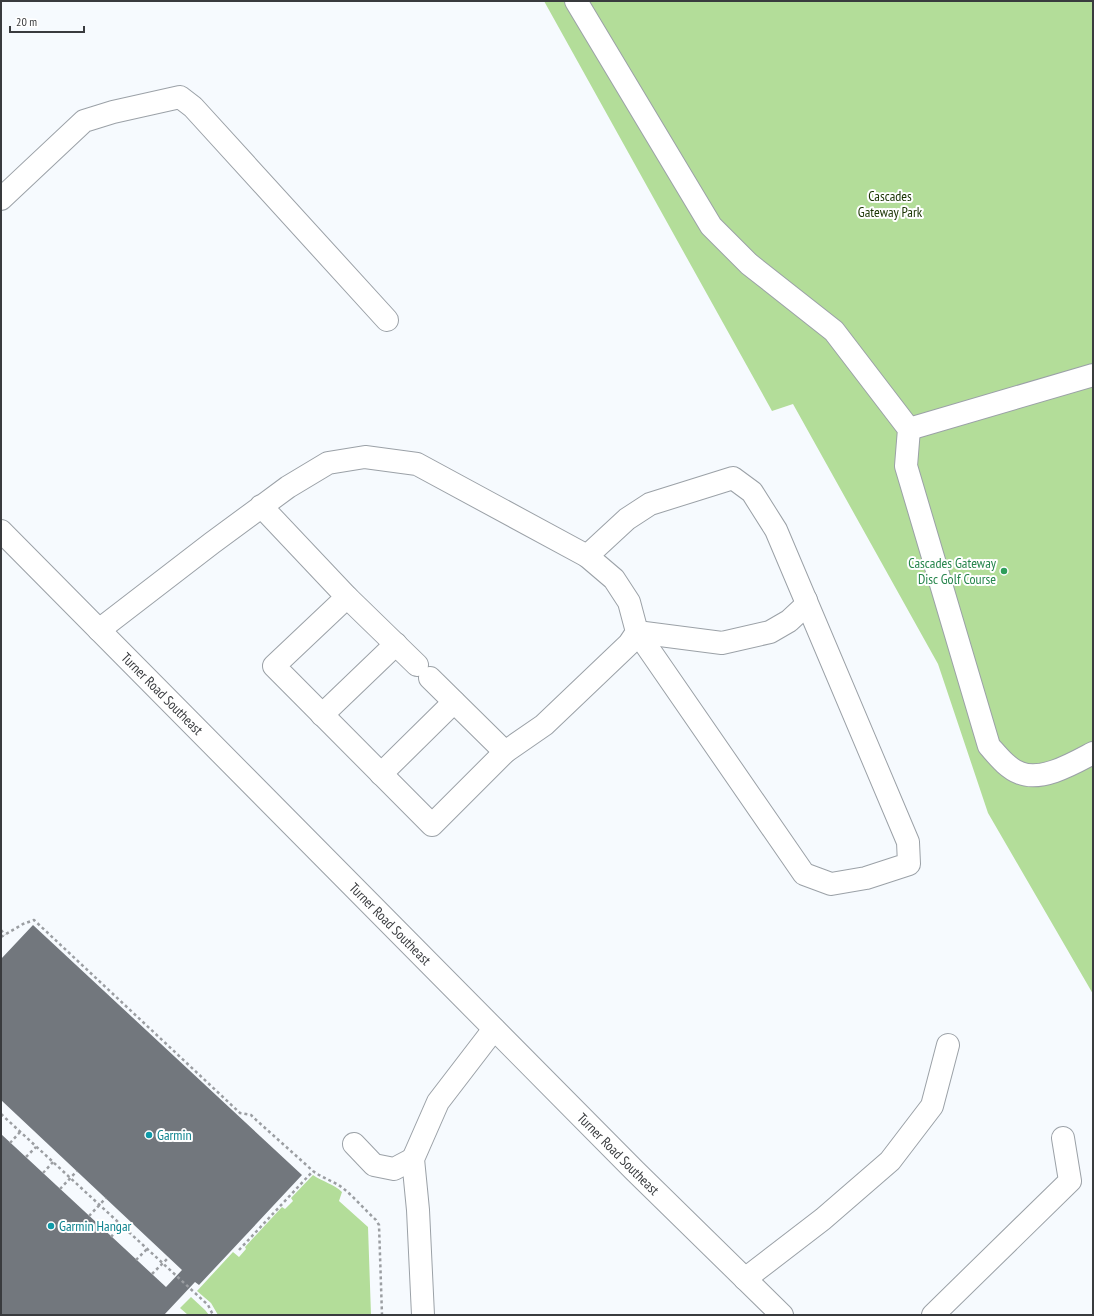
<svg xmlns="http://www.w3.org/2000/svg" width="1094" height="1316" font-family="'PT Sans Narrow',sans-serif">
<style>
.green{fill:#b3dd99}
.building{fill:#72777d}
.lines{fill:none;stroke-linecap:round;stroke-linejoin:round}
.minor-casing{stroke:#9ba1a7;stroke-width:24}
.major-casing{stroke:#9ba1a7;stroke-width:24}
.path{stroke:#9b9ea2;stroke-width:2.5;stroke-dasharray:3 3;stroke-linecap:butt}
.minor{stroke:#fff;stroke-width:22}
.major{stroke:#fff;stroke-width:22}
.leisure-dot{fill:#2e9e5b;stroke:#fff;stroke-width:1.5}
.culture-dot{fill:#0f9aa8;stroke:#fff;stroke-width:1.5}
.labels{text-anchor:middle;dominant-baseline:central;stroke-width:4;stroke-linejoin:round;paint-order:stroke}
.park-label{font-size:14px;fill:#183300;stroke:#fff}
.leisure-label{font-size:14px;fill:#27864d;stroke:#fff;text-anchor:end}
.street-label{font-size:14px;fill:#393b3e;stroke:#fff}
.culture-label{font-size:14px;fill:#0d838f;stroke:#fff;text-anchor:start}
</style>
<rect width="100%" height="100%" fill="#f6fafe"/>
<g class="green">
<path d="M544 1H1093V994L988 813 938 664 793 404 772 411Z"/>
<path d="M313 1175C323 1182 334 1184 342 1192L339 1201 368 1227 371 1315H218L211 1303 197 1291 233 1252 239 1257 246 1249 245 1247 282 1207 285 1209 293 1201 291 1198Z"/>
<path d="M191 1297 205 1310 209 1315H188L180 1308Z"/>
</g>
<path class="building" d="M33 925 302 1175 199 1285 195 1282 164 1315H1V1134L166 1287 182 1270 1 1100V959Z"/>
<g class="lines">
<g class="minor-casing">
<g id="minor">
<path d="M576 1 711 226 749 264 834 331 909 429 906 466 989 746C998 756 1007 768 1020 773 1042 782 1074 763 1093 753"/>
<path d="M1 199 84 121 113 112 180 97 193 107 387 320"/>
<path d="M909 429 1093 375"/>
<path d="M587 556 627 519 650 504 733 478 752 492 776 530 908 842 909 864 866 878 831 884 804 874 637 632"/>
<path d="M347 597 417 665"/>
<path d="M99 630 212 543 288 487 328 463 365 457 417 464 587 556 614 579 629 602 637 632 629 644 544 725 505 752 432 825 274 666 347 597 261 506"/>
<path d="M637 632 722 643 770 632 789 621 804 607 806 600"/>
<path d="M430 678 505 752"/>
<path d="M322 715 396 644"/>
<path d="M381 774 454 702"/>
<path d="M354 1144 374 1165 394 1169 413 1159"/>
<path d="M745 1279 823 1219 890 1161 932 1106 948 1045"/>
<path d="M423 1315 418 1210 413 1159 438 1102 494 1029"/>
<path d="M933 1315 1070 1181 1063 1138"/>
</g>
</g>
<g class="major-casing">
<g id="major">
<path id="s1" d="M1 531 635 1171 782 1315"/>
</g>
</g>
<g class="path">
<path d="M1 930 5 935"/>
<path d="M1 937 23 924 34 920 240 1113 251 1115 254 1118 313 1171C322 1178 334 1181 344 1189 355 1198 365 1210 376 1220L379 1225 382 1315"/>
<path d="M1 1114 208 1305 213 1315"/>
<path d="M10 1143 20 1132"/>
<path d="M26 1157 36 1147"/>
<path d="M43 1173 53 1162"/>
<path d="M60 1189 77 1171"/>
<path d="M89 1216 106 1198"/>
<path d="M111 1237 121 1225"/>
<path d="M239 1250 313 1171"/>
<path d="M136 1260 147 1249"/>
<path d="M152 1274 169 1257"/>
</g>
<use href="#minor" class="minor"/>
<use href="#major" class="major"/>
</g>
<circle class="leisure-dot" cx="1004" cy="571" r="4"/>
<g class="culture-dot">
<circle cx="149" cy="1135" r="4"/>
<circle cx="51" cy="1226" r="4"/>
</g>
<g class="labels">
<g class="park-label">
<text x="890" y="196">Cascades<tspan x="890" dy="16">Gateway Park</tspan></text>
</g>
<g class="leisure-label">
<text x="996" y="563">Cascades Gateway<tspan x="996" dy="16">Disc Golf Course</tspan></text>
</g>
<g class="street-label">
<text stroke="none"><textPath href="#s1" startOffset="229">Turner Road Southeast</textPath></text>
<text stroke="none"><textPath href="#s1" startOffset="553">Turner Road Southeast</textPath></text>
<text stroke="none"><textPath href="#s1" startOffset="877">Turner Road Southeast</textPath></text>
</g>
<g class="culture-label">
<text x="157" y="1135">Garmin</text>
<text x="59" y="1226">Garmin Hangar</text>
</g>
</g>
<rect width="1094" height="1316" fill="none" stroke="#393b3e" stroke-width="4"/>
<path d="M10 26v6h74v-6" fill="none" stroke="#393b3e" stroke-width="2"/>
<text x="16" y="26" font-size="12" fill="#393b3e" stroke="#ffffff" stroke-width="3" paint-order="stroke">20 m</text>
</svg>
